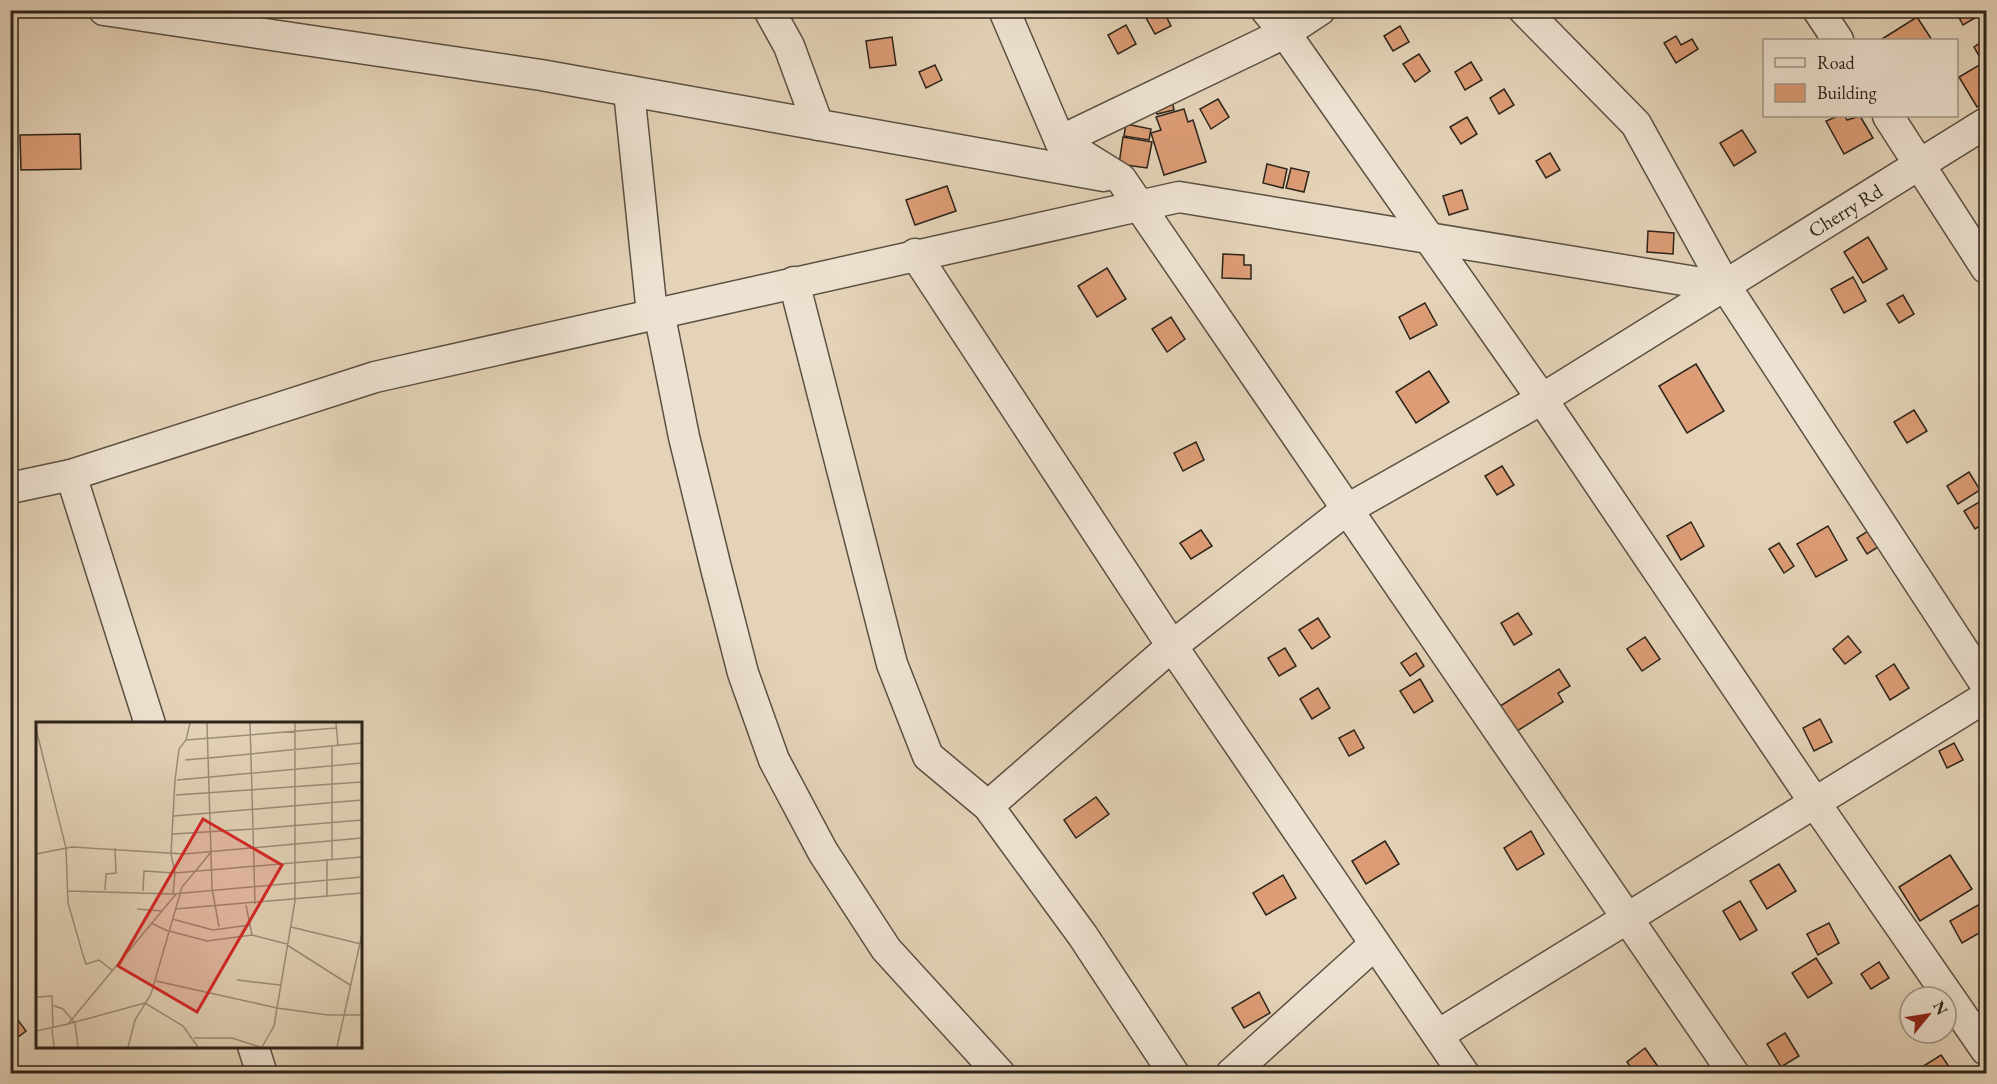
<svg xmlns="http://www.w3.org/2000/svg" width="1997" height="1084" font-family="'EB Garamond',serif">
<style>
.building{fill:#dc9c76;stroke:#2d241a;stroke-width:1.5}
.lines{fill:none;stroke-linecap:round;stroke-linejoin:round}
.street-casing{stroke:#5b5042;stroke-width:33}
.street{stroke:#ede2d1;stroke-width:30}
.labels{text-anchor:middle;dominant-baseline:central;stroke-width:6;stroke-linejoin:round;paint-order:stroke}
.street-label{font-size:20px;fill:#2d241a;stroke:#ede2d1}
.inset-road{fill:none;stroke:#9b8d79;stroke-width:1.5}
.view{fill:#d62828;fill-opacity:0.15;stroke:#d62828;stroke-width:3}
.inset-edge{fill:none;stroke:#2d241a;stroke-width:3}
</style>
<rect width="100%" height="100%" fill="#e4d3b8"/>
<filter id="stains"><feTurbulence type="fractalNoise" baseFrequency=".00333" numOctaves="4"/><feColorMatrix values="0 0 0 0 .2 0 0 0 0 .09 0 0 0 0 .02 0 0 0 .5 -.17"/></filter>
<radialGradient id="worn" r=".72"><stop offset=".6" stop-color="#630" stop-opacity="0"/><stop offset="1" stop-color="#630" stop-opacity=".3"/></radialGradient>
<g class="building">
<path d="M1065 10H1084L1069 18Z"/>
<path d="M1156 10H1163L1171 26 1155 34 1145 16Z"/>
<path d="M1955 10H1977L1980 15 1963 25Z"/>
<path d="M1917 17 1932 40H1883L1882 39Z"/>
<path d="M1126 25 1136 44 1118 54 1108 35Z"/>
<path d="M1400 26 1409 42 1393 51 1384 36Z"/>
<path d="M1676 36 1681 45 1692 39 1698 49 1676 63 1664 43Z"/>
<path d="M892 37 896 65 870 68 866 41Z"/>
<path d="M1986 39V68L1974 47Z"/>
<path d="M1419 54 1430 71 1415 82 1403 64Z"/>
<path d="M1471 62 1482 80 1465 90 1455 72Z"/>
<path d="M1981 64 1986 74V101L1977 107 1959 77Z"/>
<path d="M935 65 942 80 926 88 919 72Z"/>
<path d="M1504 89 1514 105 1499 114 1490 98Z"/>
<path d="M1218 99 1229 117 1211 129 1200 109Z"/>
<path d="M1172 100 1174 110 1157 114 1154 105Z"/>
<path d="M1184 109 1188 122 1193 120 1206 162 1164 175 1151 133 1161 130 1156 117Z"/>
<path d="M1838 116H1845L1847 120 1860 116 1873 138 1844 154 1826 121Z"/>
<path d="M1467 117 1477 134 1461 144 1450 127Z"/>
<path d="M1126 124 1151 129 1149 140 1124 136Z"/>
<path d="M1742 130 1756 152 1734 166 1720 143Z"/>
<path d="M80 134 81 169 21 170 20 135Z"/>
<path d="M1123 137 1152 142 1147 168 1119 164Z"/>
<path d="M1550 153 1560 170 1546 178 1536 161Z"/>
<path d="M1267 164 1287 169 1283 188 1263 183Z"/>
<path d="M1291 168 1309 172 1304 192 1286 188Z"/>
<path d="M947 186 956 211 915 225 906 200Z"/>
<path d="M1462 190 1468 209 1449 215 1443 196Z"/>
<path d="M1648 231 1674 233 1673 254 1647 252Z"/>
<path d="M1868 237 1887 269 1863 283 1844 252Z"/>
<path d="M1223 254 1244 255V265H1251V279L1222 278Z"/>
<path d="M1107 268 1126 299 1097 317 1078 286Z"/>
<path d="M1853 277 1866 301 1844 313 1831 289Z"/>
<path d="M1903 295 1914 314 1899 323 1887 304Z"/>
<path d="M1425 303 1437 325 1410 339 1399 317Z"/>
<path d="M1171 317 1185 339 1167 352 1152 329Z"/>
<path d="M1696 364 1724 411 1687 433 1659 386Z"/>
<path d="M1429 371 1449 402 1416 423 1396 392Z"/>
<path d="M1914 410 1927 431 1907 443 1894 422Z"/>
<path d="M1196 442 1204 460 1183 471 1174 453Z"/>
<path d="M1986 453V470L1979 458Z"/>
<path d="M1502 466 1514 485 1497 495 1485 476Z"/>
<path d="M1969 472 1980 490 1958 504 1947 486Z"/>
<path d="M1986 498V522L1975 529 1964 511Z"/>
<path d="M1691 522 1704 546 1681 560 1667 536Z"/>
<path d="M1828 526 1847 560 1816 577 1797 544Z"/>
<path d="M1201 530 1212 546 1191 559 1180 543Z"/>
<path d="M1868 531 1878 547 1867 554 1857 538Z"/>
<path d="M1779 543 1794 566 1784 573 1769 549Z"/>
<path d="M1518 613 1532 634 1514 645 1501 623Z"/>
<path d="M1318 618 1330 637 1312 649 1299 630Z"/>
<path d="M1848 636 1861 652 1845 664 1833 649Z"/>
<path d="M1645 637 1660 659 1642 671 1627 649Z"/>
<path d="M1285 648 1296 666 1279 676 1268 658Z"/>
<path d="M1416 653 1424 666 1410 676 1401 663Z"/>
<path d="M1894 664 1909 688 1890 700 1876 676Z"/>
<path d="M1559 669 1570 686 1558 693 1563 702 1514 733 1497 708Z"/>
<path d="M1420 679 1433 701 1414 713 1400 691Z"/>
<path d="M1318 688 1330 708 1312 719 1300 699Z"/>
<path d="M1820 719 1832 742 1814 751 1803 728Z"/>
<path d="M1354 730 1364 748 1349 756 1339 738Z"/>
<path d="M1954 743 1963 760 1947 768 1939 751Z"/>
<path d="M1096 797 1109 814 1076 838 1064 820Z"/>
<path d="M1531 831 1544 854 1517 870 1504 848Z"/>
<path d="M1385 841 1399 864 1366 884 1352 861Z"/>
<path d="M1950 855 1972 889 1920 921 1899 887Z"/>
<path d="M1779 864 1796 891 1767 909 1750 881Z"/>
<path d="M1283 875 1296 898 1266 915 1253 893Z"/>
<path d="M1740 901 1757 930 1740 940 1723 911Z"/>
<path d="M1980 904 1986 915V929L1962 943 1950 921Z"/>
<path d="M1829 923 1839 943 1818 955 1807 934Z"/>
<path d="M1816 958 1832 983 1808 998 1792 973Z"/>
<path d="M1879 962 1889 978 1871 989 1861 974Z"/>
<path d="M1259 992 1270 1013 1244 1028 1232 1008Z"/>
<path d="M12 1012 26 1031 10 1043V1013Z"/>
<path d="M1785 1033 1799 1056 1781 1067 1767 1044Z"/>
<path d="M1645 1048 1661 1071 1658 1074H1635L1627 1062Z"/>
<path d="M1941 1055 1954 1074H1927L1922 1067Z"/>
</g>
<g class="lines">
<g class="street-casing">
<g id="street">
<path d="M104 10 541 75 1104 176"/>
<path d="M769 10 789 46 818 125"/>
<path d="M1004 10 1060 141"/>
<path d="M1266 10 1285 33 1060 141 1121 179 1734 1074"/>
<path d="M1320 10 1285 33 1542 399 1815 803 1986 1050"/>
<path d="M1524 10 1636 124 1726 287 1986 685"/>
<path d="M1818 10 1838 40"/>
<path d="M629 91 652 314"/>
<path d="M1888 116 1986 268"/>
<path d="M915 254 1172 646 1464 1074"/>
<path d="M794 282 892 664 928 756 988 806 1083 936 1174 1074"/>
<path d="M659 312 684 437 716 568 743 673 774 760 823 852 886 949 1000 1074"/>
<path d="M71 475 150 724"/>
<path d="M10 488 71 475 375 377 1179 197 1726 287"/>
<path id="s1" d="M988 806 1172 646 1346 510 1542 399 1986 123"/>
<path d="M1438 1035 1986 697"/>
<path d="M253 1046 262 1074"/>
<path d="M1231 1074 1375 944"/>
</g>
</g>
<use href="#street" class="street"/>
</g>
<g class="labels">
<g class="street-label">
<text stroke="none"><textPath href="#s1" startOffset="1047">Cherry Rd</textPath></text>
</g>
</g>
<g transform="translate(36 722)">
<rect width="326" height="326" fill="#e4d3b8"/>
<path class="inset-road" d="M154 1 150 18 143 27 139 58 135 132 139 151 326 135M171 1 176 166 183 205M300 1 302 23M0 7 30 126 32 181 47 233 50 242 63 238 77 249M150 18 300 6M173 36 326 21M149 38 173 36M141 58 326 41M140 73 326 60M138 94 326 78M137 112 217 107 214 1M0 132 36 125 148 132 326 116M296 137V24M69 168 70 152 80 151 79 126M32 169 137 172M107 169 108 149 139 151 137 172 326 155M291 175V137M219 182 217 107 326 98M210 183 216 213M101 187 126 189M139 187 326 171M136 197 177 208 214 203M115 201 132 209M255 205 325 222M133 209 171 219 216 213 251 222M251 223 314 263M201 258 244 263M120 259 241 286 292 293H326M0 275 16 274 17 306M16 283 27 287 39 301 42 325M32 302 109 281 147 304 162 325M16 307 18 325M0 309 32 302 140 172M158 316H196L224 325M92 325 99 298 115 272 146 165 176 129M226 325 238 304 259 179V1M301 325 326 212"/>
<path class="view" d="M167 97 246 143 161 290 82 244Z"/>
<rect width="326" height="326" class="inset-edge"/>
</g>
<rect width="1997" height="1084" fill="none" stroke="#e4d3b8" stroke-width="36"/>
<rect x="12" y="12" width="1973" height="1060" fill="none" stroke="#2d241a" stroke-width="3"/>
<rect x="18" y="18" width="1961" height="1048" fill="none" stroke="#2d241a" stroke-width="1.5"/>
<rect x="1763" y="39" width="195" height="78" fill="#ede2d1" stroke="#a09688" stroke-width="1.5"/>
<rect x="1775" y="58" width="30" height="9" fill="#ede2d1" stroke="#a09688" stroke-width="1.5"/>
<text x="1817" y="69" font-size="18" fill="#2d241a">Road</text>
<rect x="1775" y="84" width="30" height="18" fill="#dc9c76" stroke="#a09688" stroke-width="1.5"/>
<text x="1817" y="99" font-size="18" fill="#2d241a">Building</text>
<g transform="translate(1928 1015) rotate(60)"><circle r="28" fill="#ede2d1" stroke="#a09688" stroke-width="1.5"/>
<path d="M0-4.5L10 22L0 15L-10 22Z" fill="#8f2418"/>
<text y="-9" font-size="16" font-weight="bold" text-anchor="middle" fill="#2d241a">N</text>
</g>
<rect width="100%" height="100%" filter="url(#stains)"/>
<rect width="100%" height="100%" fill="url(#worn)"/>
</svg>
